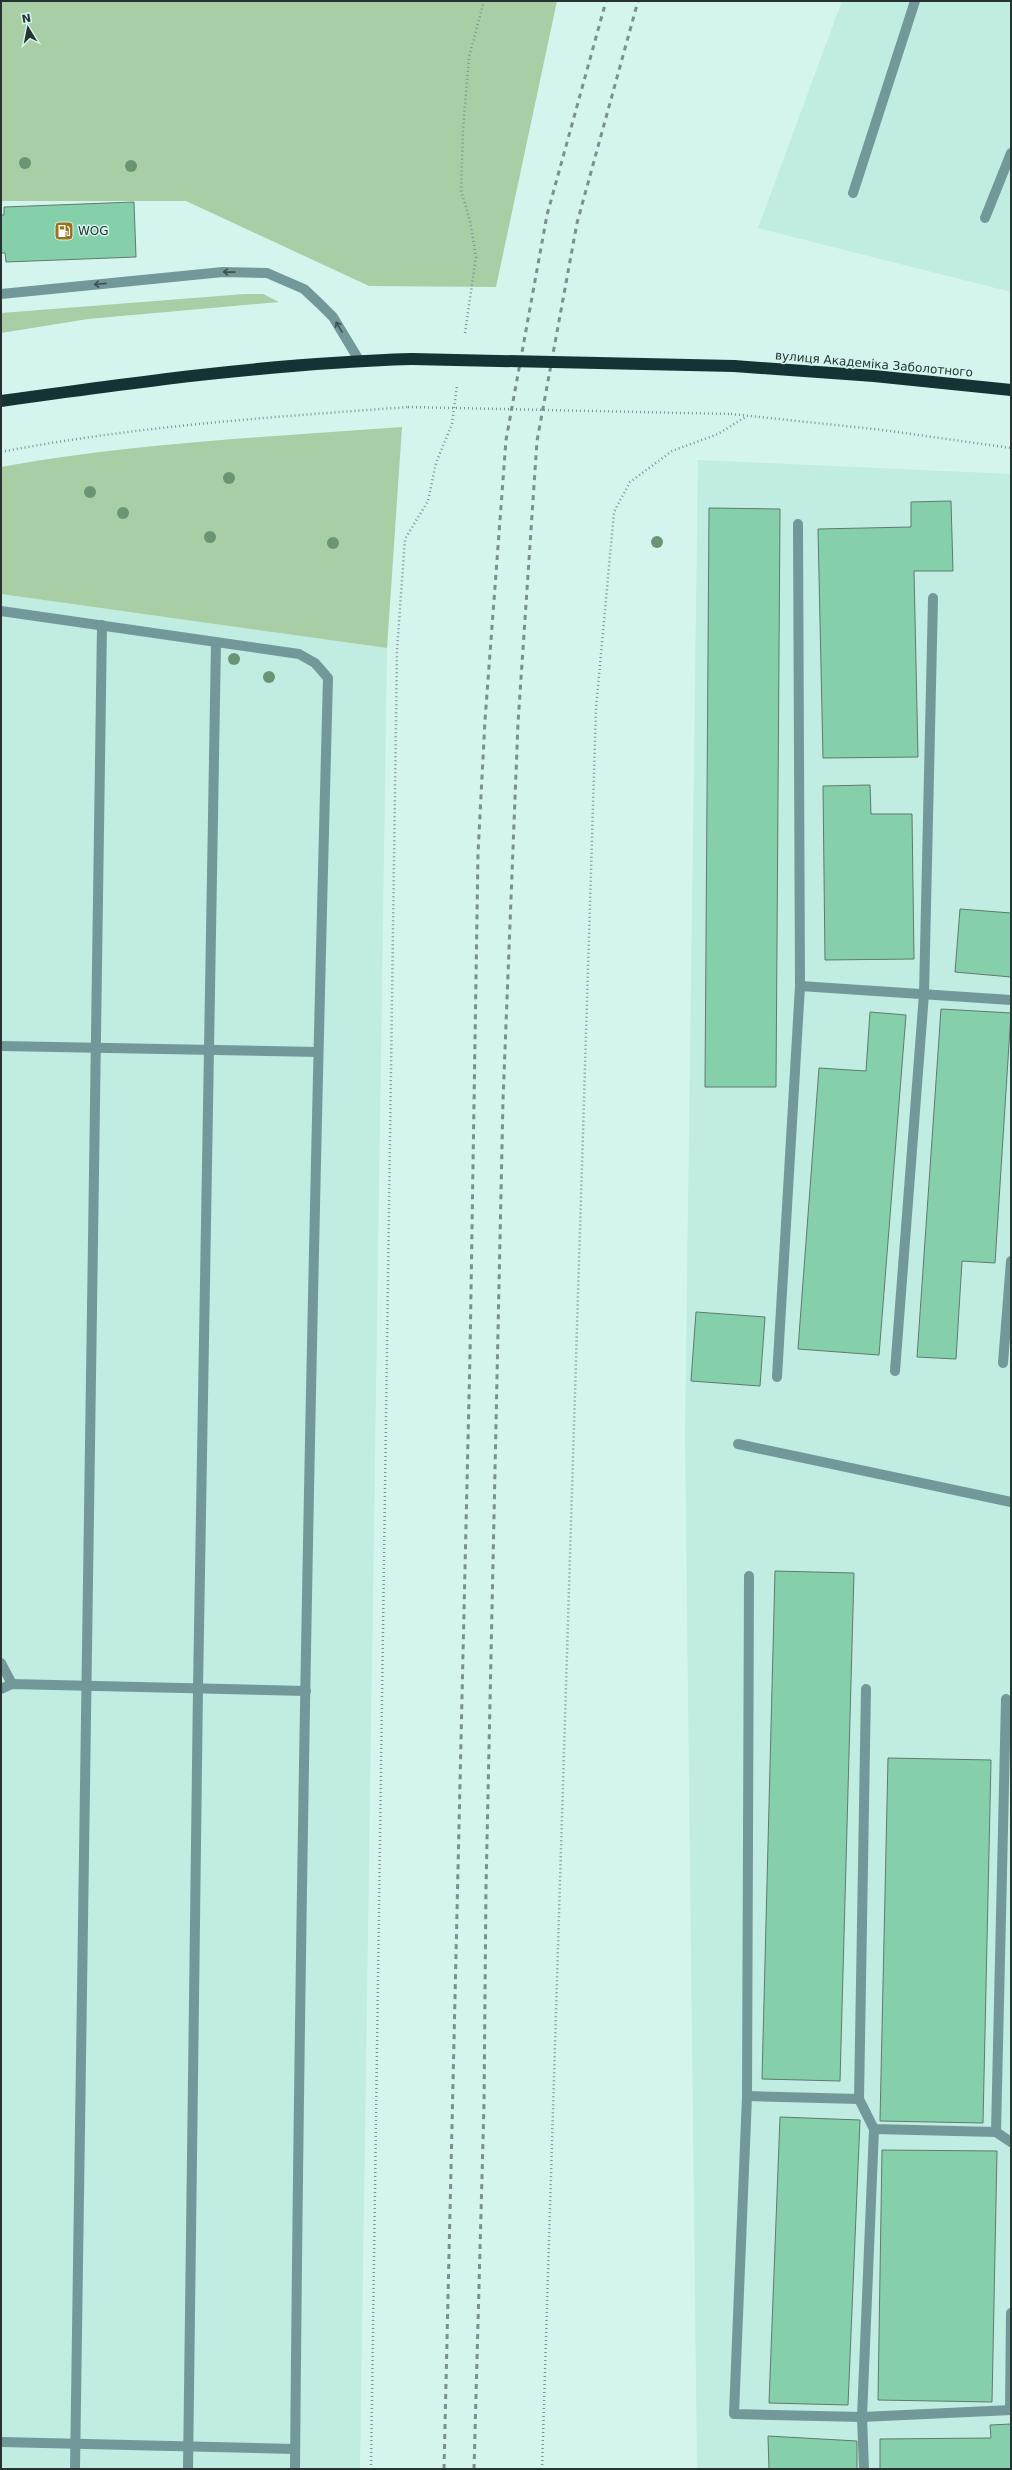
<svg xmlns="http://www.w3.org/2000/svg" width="1012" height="2470" font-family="'DejaVu Sans',sans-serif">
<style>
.built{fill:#c0ece2}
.green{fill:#a8cea5}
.building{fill:#85d0ab;stroke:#607a6c}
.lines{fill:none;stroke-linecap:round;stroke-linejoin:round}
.path{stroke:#7d948f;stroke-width:2.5;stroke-dasharray:1 3;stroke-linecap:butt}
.minor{stroke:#73989a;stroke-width:10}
.highway{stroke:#143335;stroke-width:12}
.rail{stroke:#7a918c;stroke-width:3;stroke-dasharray:5 5;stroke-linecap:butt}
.path-bridge{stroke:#7d948f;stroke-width:2.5;stroke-dasharray:1 3;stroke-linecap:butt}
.highway-bridge{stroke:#143335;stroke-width:12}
.tree{fill:#6a9574}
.oneway{stroke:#3d5150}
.labels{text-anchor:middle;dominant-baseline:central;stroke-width:3;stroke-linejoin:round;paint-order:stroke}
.poi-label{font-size:12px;fill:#263330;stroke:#d3f5ee;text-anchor:start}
.street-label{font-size:12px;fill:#263330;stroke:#d3f5ee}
</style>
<rect width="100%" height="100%" fill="#d3f5ee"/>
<g class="built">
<path d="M842 1H1011V292L758 228Z"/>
<path d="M698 460 1011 474V2469H697L685 1434Z"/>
<path d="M1 594 387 648 360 2469H1Z"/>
</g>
<g class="green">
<path d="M1 1H557L496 287 369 286 186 201H1Z"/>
<path d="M245 294H263L279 302 88 319 1 333V313Z"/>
<path d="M402 427 387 648 1 594V467C133 443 268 437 402 427Z"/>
</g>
<g class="building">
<path d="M134 202 136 257 6 262 5 253H1V215H4V207Z"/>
<path d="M951 501 953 571H914L918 757 823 758 818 529 911 527V502Z"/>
<path d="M709 508 780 509 776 1087H705Z"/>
<path d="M870 785 871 814H912L914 959 825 960 823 786Z"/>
<path d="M960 909 1011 913V977L955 972Z"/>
<path d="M941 1009 1011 1013 995 1263 962 1261 956 1359 917 1357Z"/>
<path d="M870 1012 906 1015 879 1355 798 1349 819 1068 866 1071Z"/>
<path d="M696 1312 765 1317 760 1386 691 1381Z"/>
<path d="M775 1571 854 1573 840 2081 762 2079Z"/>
<path d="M888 1758 991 1760 983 2123 880 2121Z"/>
<path d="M780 2117 860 2120 848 2405 769 2403Z"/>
<path d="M882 2150 997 2151 992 2402 878 2400Z"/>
<path d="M1011 2424V2469H880V2439L991 2438 990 2425Z"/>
<path d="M768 2436 857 2441V2469H769Z"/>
</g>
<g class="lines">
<g class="path">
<path d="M465 333 476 257 470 221 461 190 463 130 469 57 484 1"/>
<path d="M731 414 883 430 1011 448"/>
<path d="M1 452C135 426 272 417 408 407"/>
<path d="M371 2469 397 650 405 539 428 501 436 463 452 424 457 386"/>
<path d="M542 2469 596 708 614 512 630 482 672 451 718 434 747 416"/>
</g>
<g class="minor">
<path d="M853 193 915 1"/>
<path d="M985 218 1011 153"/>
<path d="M1 294 223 272 267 273 304 289 320 304 333 317 359 360"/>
<path d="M1 611 299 654 315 663 328 678C312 1275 300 1872 295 2469"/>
<path d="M800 986 1011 1000"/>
<path d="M1 1046 318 1052"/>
<path d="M1003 1363 1011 1261"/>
<path d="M895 1371 924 994 933 598"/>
<path d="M777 1377 800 986 798 524"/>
<path d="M738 1444 1011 1502"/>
<path d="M749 1576 747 2096 734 2414 862 2417 1011 2410"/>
<path d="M1 1663 12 1684"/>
<path d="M1 1689 12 1684 306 1691"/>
<path d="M747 2096 859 2099 874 2129 996 2132 1011 2142"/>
<path d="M859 2099 866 1689"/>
<path d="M996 2132 1006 1699"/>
<path d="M1010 2410 1011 2313"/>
<path d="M1 2442 295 2449"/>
<path d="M75 2469 102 625"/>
<path d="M188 2469 198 1688 216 642"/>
<path d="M864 2469 862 2417 874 2129"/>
</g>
<g class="highway">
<path d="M734 366 874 376 1011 390"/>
<path d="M1 401C137 382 274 363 412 359"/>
</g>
<g class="rail">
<path d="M444 2469 470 1355 478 853 485 720 506 440 547 215 606 1"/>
<path d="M474 2469 484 2104 486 1887 503 1100 518 723 537 441 577 223 638 1"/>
</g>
<path class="path-bridge" d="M408 407 731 414"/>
<path class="highway-bridge" d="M412 359 734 366"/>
</g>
<g class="tree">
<circle cx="25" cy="163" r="6"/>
<circle cx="131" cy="166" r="6"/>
<circle cx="229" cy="478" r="6"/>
<circle cx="90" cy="492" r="6"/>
<circle cx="123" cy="513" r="6"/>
<circle cx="210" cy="537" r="6"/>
<circle cx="657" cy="542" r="6"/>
<circle cx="333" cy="543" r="6"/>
<circle cx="234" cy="659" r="6"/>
<circle cx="269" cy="677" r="6"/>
</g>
<defs><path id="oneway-shaft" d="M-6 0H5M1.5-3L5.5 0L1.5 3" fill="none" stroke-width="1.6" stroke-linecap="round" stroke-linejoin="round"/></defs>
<g class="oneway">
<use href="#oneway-shaft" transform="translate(229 272) rotate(-179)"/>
<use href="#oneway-shaft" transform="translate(100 284) rotate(174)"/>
<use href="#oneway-shaft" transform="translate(339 327) rotate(-121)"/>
</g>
<defs>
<g id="fuel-square" transform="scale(1)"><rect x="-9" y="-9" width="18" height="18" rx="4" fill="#97741d" stroke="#d3f5ee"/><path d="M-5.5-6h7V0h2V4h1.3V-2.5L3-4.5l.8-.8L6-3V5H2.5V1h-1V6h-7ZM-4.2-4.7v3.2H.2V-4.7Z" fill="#fff"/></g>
</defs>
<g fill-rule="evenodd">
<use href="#fuel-square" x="64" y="231"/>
</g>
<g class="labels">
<g class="poi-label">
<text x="78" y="231">WOG</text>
</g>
<g class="street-label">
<text transform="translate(874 364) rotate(5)">вулиця Академіка Заболотного</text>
</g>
</g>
<rect width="1012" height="2470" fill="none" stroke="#263330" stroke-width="4"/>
<g transform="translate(28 28) rotate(350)" stroke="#d3f5ee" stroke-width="3" paint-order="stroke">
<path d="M0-3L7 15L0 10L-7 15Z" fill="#263330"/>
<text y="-6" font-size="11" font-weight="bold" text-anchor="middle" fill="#263330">N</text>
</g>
</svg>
